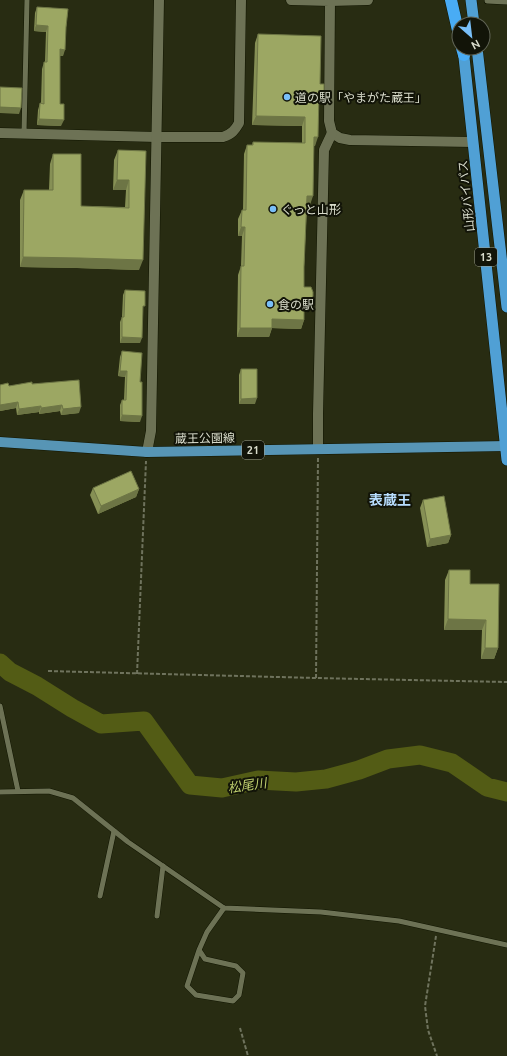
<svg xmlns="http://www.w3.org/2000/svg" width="507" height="1056" font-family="Ubuntu,'Noto Sans JP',sans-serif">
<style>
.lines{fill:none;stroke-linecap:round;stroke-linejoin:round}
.river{stroke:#535c15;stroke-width:19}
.service-casing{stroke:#111500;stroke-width:6}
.minor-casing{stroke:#111500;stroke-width:11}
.tertiary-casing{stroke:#111500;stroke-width:11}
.primary-casing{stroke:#111500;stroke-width:11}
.trunk-casing{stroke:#111500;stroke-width:12}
.motorway-casing{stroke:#111500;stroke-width:13}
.path{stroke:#6f735d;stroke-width:2;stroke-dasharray:4 2;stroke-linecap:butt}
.service{stroke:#6d7255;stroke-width:5}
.minor{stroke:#6d7255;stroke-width:10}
.tertiary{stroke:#6d7255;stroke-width:10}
.primary{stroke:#5795b5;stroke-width:10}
.trunk{stroke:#50a0d5;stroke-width:11}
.motorway{stroke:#49acf5;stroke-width:12}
.wall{fill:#869055}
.shaded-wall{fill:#6d7545}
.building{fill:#9ca763;stroke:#6d7545}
.poi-dot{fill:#79bff8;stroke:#121408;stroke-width:1.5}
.labels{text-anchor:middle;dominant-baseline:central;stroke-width:4;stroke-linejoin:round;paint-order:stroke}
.shield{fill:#121408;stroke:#9d9f90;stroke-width:1}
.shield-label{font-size:11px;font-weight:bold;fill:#d8dbcb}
.poi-label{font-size:12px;fill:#d8dbcb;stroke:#121408;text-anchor:start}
.street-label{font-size:12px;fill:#d8dbcb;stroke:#121408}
.water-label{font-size:13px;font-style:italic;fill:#c1d170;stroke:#121408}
.quarter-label{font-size:14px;font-weight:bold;fill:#b8deff;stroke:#121408}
</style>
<rect width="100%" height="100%" fill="#282c12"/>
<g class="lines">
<path class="river" d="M0 663 10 672 37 686 72 708 101 724 144 721 190 785 222 788 258 780 296 782 326 779 359 770 388 759 420 755 452 763 487 787 507 792"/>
<g class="service-casing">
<g id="service">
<path d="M487 1 507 2"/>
<path d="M24 133 27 0"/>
<path d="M0 706 18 791"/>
<path d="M0 792 49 791 73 798 128 842 224 908 321 912 399 921 507 945"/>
<path d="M100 896 114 831"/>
<path d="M157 916 163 866"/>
<path d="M199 950 187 986 196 995 233 1001 239 995 243 973 236 966 205 959 199 950 207 932 224 908"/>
</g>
</g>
<g class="minor-casing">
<path id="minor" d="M330 1 368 0"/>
</g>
<g class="tertiary-casing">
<g id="tertiary">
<path d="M291 0 330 1 329 121 332 133 340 138 350 140 473 142"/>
<path d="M0 133 157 137H223C232 134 235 130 239 123L241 0"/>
<path d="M318 449V414L324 150 332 133"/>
<path d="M147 452 151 431 159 0"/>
</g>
</g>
<g class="primary-casing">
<path id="primary" d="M0 442 147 452 507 446"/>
</g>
<g class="trunk-casing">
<g id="trunk">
<path d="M471 0 474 24"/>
<path d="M463 48 507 460"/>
<path d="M477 48 507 307"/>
</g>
</g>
<g class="motorway-casing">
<g id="motorway">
<path d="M451 0 459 35"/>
<path d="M462 48 464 55"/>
</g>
</g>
<g class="path">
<path d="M48 671 316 678 507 682"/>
<path d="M137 674 146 461"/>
<path d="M316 678 318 458"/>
<path d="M436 936 425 1006 428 1030 437 1056"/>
<path d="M240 1028 248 1056"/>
</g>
<use href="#service" class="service"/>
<use href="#minor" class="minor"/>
<use href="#tertiary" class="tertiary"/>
<use href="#primary" class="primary"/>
<use href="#trunk" class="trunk"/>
<use href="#motorway" class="motorway"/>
</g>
<g class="wall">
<path d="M37 7 68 9 63 56H60V104L61 126 37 125 38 110 40 103H41L42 69 44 62H45L46 32 34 31 35 13Z"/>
<path d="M258 34 320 84 324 92 321 101H319L315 146H314L310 205H307L304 267V287L313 296 310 305 307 309H304V320L301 329 272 328 269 337H237L238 275 241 266 242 236H238V219L242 210H243L244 154 247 145H252L253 142 302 143V126L252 125 255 43Z"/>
<path d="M118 150 146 151 139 270 77 268 20 267V200L24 190H49L50 164 53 154 81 206 125 207 126 190H113L114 160Z"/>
<path d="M125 290 143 311 140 343H120V322L122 317 123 295Z"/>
<path d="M122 351 140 382V422L120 421V405L122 400H124L125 377 118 376 120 357Z"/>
<path d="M241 369 255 404H239V375Z"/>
<path d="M32 384 79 413 61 415 60 411 39 414V412L17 415 16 408 0 411V385L9 386Z"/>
<path d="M93 488 139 489 136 497 98 514 90 495Z"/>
<path d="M423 500 451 535 448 543 427 547 420 508Z"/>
<path d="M449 570 470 584 498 648 494 659H481L482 630H444L445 580Z"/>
</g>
<g class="shaded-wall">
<path d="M36 25 48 26 46 32 34 31Z"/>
<path d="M60 49 65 50 63 56H58Z"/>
<path d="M319 92H324L321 101H316Z"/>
<path d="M0 107 21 108 19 114 0 113Z"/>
<path d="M256 116 305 117 302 126 252 125Z"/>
<path d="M39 119 64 120 61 126 37 125Z"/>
<path d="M314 137H318L315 146H311Z"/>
<path d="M117 180H129L126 190H113Z"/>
<path d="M307 196H313L310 205H304Z"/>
<path d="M241 227H245L242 236H238Z"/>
<path d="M23 257 80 258 143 260 139 270 77 268 20 267Z"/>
<path d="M313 296 310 305 307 309H301L304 300Z"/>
<path d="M272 319 304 320 301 329 269 328Z"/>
<path d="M240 328H272L269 337H237Z"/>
<path d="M122 337 142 338 140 343H120Z"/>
<path d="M120 371H127L125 377 118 376Z"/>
<path d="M257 398 255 404H239L241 399Z"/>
<path d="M18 402 16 408 0 411V405Z"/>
<path d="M62 405 60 411 39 414 41 408Z"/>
<path d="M41 406 39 412 17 415 19 409Z"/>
<path d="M81 407 79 413 61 415 63 409Z"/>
<path d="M122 415 142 416 140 422 120 421Z"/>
<path d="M139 489 136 497 98 514 101 506Z"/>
<path d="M451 535 448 543 427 547 430 539Z"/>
<path d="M448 619 486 620 482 630H444Z"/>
<path d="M485 648H498L494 659H481Z"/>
</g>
<g class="building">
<path d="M37 7 68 9 66 27 65 50 60 49V104H64V120L39 119 40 103 44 104V62H47L48 26 36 25Z"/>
<path d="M258 34 321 36 320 84H324V92H319L318 137H314L313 196H307L304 267V287H311L313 292V296L311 300H304V320L272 319V328H240L241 266H244L245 227H241L242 210H246L247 145H253V142L305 143V117L256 116Z"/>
<path d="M0 87 22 88 21 108 0 107Z"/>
<path d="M118 150 146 151 143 260 80 258 23 257 24 190H53V154H81V206L129 208V180H117Z"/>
<path d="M125 290 145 291V306H143L142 338 122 337V317H124Z"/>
<path d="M122 351 142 353 140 382H142V416L122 415V400H126L127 371H120Z"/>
<path d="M241 369H257V398L241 399Z"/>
<path d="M79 380 81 407 63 409 62 405 41 408V406L19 409 18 402 0 405V385L8 383 9 386 32 382V384Z"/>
<path d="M131 471 139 489 101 506 93 488Z"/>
<path d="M444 496 451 535 430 539 423 500Z"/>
<path d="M449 570H470V584H499L498 648H485L486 620 448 619Z"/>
</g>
<g class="poi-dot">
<circle cx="287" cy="97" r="4"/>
<circle cx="273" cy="209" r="4"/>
<circle cx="270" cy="304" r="4"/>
</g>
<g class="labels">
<g class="shield">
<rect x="475" y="248" width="22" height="18" rx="3"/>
<rect x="242" y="441" width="22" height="18" rx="3"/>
</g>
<g class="shield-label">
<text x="486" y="257">13</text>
<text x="253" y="450">21</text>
</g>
<g class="poi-label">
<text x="295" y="97">道の駅「やまがた蔵王」</text>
<text x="281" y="209">ぐっと山形</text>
<text x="278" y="304">食の駅</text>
</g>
<g class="street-label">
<text transform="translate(466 196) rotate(-96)">山形バイパス</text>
<text transform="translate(205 438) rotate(-1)">蔵王公園線</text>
</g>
<g class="water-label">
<text transform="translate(247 785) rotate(-8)">松尾川</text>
</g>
<g class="quarter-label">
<text x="390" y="500">表蔵王</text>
</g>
</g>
<g transform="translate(471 36) rotate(152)"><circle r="19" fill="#121408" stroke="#616456"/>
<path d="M0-3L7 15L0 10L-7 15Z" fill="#79bff8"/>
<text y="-6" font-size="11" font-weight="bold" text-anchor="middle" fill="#d8dbcb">N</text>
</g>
</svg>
